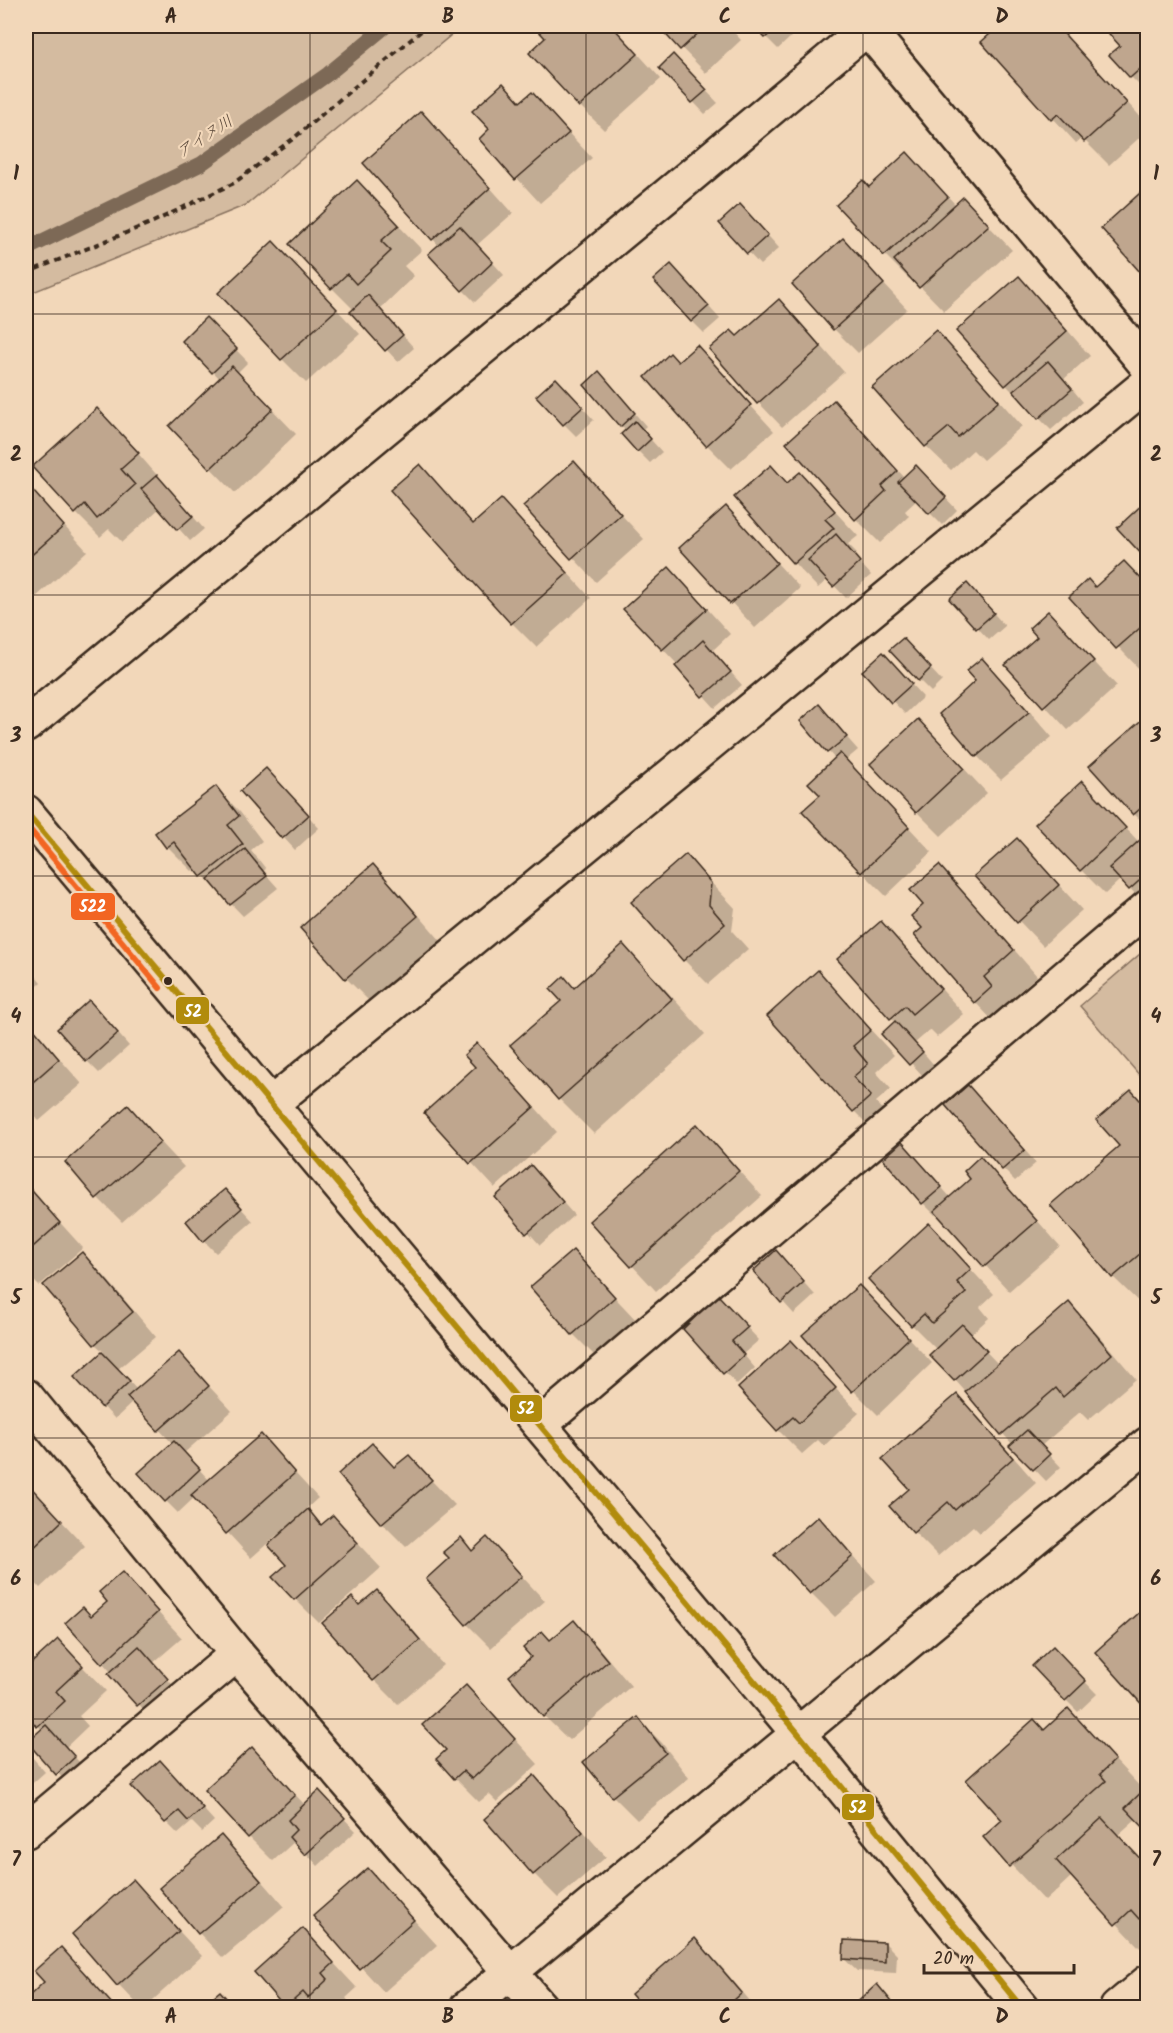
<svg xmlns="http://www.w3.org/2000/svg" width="1173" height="2033" font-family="Kalam,'Klee One',sans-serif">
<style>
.green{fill:#d4bba0;stroke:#88725f;stroke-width:1.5}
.shadow{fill:#0003}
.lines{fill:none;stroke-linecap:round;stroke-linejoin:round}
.stream{stroke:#7d6956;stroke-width:15}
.building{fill:#bfa68e;stroke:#3b2a1e;stroke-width:1.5}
.minor-casing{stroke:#3b2a1e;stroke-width:38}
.path{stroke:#3b2a1e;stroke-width:4;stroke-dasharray:6 4.5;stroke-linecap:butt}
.minor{stroke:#f2d7b9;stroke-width:33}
.bus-1-casing{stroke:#f2d7b9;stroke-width:10}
.bus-2-casing{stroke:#f2d7b9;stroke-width:10}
.bus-1{stroke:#b18b0c;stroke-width:6}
.bus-2{stroke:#f26522;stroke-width:6}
.grid{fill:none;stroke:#3b2a1e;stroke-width:1.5;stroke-opacity:0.55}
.bus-dot{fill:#3b2a1e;stroke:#f2d7b9;stroke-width:2}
.labels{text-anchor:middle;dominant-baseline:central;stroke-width:4.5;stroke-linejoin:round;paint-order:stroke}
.water-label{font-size:16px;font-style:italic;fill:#564436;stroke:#f2d7b9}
.line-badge{stroke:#f2d7b9;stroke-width:2}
.badge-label{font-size:16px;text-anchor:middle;font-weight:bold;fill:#fff}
.neatline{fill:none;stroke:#3b2a1e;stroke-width:2}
.grid-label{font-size:20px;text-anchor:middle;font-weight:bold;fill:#3b2a1e}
</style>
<rect width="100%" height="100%" fill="#f2d7b9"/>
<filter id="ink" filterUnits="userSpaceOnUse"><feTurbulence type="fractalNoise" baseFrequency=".0167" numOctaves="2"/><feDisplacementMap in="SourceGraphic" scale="12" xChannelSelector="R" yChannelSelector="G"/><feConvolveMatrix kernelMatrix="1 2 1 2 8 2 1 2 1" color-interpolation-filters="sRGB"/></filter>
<g filter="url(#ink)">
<g class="green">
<path d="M26 26H462L246 205 26 295Z"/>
<path d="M1147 948V1084L1080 1006Z"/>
</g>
<g class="shadow">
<path d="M536 26H613L661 79 604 130 580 106 547 38Z"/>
<path d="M660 26H728L741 40 706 73Z"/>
<path d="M755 26H781L791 37 778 49Z"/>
<path d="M1001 26H1057L1148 125V130L1109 165 1082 138 1076 143 983 42Z"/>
<path d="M1104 26H1148V94L1131 77 1122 46Z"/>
<path d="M673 56 718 103 705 114 661 68Z"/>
<path d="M503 85 522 103 532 94 592 158 540 203 481 139 491 130Z"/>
<path d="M421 113 445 137 513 213 477 245 504 275 475 302 463 290 439 246 433 239Z"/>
<path d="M907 154 956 205 963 199 1012 250 944 311 911 277 909 279 885 255 838 205 869 189Z"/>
<path d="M357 182 422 250 404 266 414 276 380 309 414 348 398 362 352 312 354 310 332 288Z"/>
<path d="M752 218 779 248 760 265 721 223Z"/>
<path d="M843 240 907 309 858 353 834 329Z"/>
<path d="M297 267 360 334 306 383 282 359Z"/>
<path d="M683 278 720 319 704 333 692 321Z"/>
<path d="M1019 278 1043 302 1090 356 1064 379 1083 402 1051 430 1006 385Z"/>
<path d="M779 301 803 325 844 372 782 427 758 402 737 338Z"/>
<path d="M206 319 248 362 237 373 296 434 235 493 171 427 220 379 184 341Z"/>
<path d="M936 332 960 356 1022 426 983 460 973 450 951 470 926 446Z"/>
<path d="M697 347 774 431 731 469 707 445 678 363Z"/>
<path d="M599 373 646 426 642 430 662 452 650 463 638 451 626 431 621 426Z"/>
<path d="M568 392 594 420 576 436 564 424Z"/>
<path d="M834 402 905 478 928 479 957 510 942 525 917 500 905 511 909 516 880 543 856 519Z"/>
<path d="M121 434 204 529 190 541 160 508 122 542 109 529 100 537 76 513Z"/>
<path d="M573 463 644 539 596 582 525 506Z"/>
<path d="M420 466 474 524 501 501 591 598 536 647 512 623Z"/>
<path d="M771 467 788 484 800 474 858 536 848 544 857 553 854 556 871 575 846 598 828 579 818 588 794 563 736 497Z"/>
<path d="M26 484 87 551 26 606Z"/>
<path d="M726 508 800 588 755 628 681 548Z"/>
<path d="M1148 586V667L1142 672 1071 597 1095 589Z"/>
<path d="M693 593 730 634 712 651 742 685 715 708 677 666 678 665 625 609Z"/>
<path d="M979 597 1005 626 989 640 951 599Z"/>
<path d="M1048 613 1117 686 1068 730 1007 665 1039 637Z"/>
<path d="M915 652 942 681 931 692 919 680Z"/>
<path d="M982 660 1006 684 1052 737 1001 780 977 756V681Z"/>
<path d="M895 667 923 697 905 714 864 671Z"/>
<path d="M819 706 858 750 846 760 932 852 886 896 862 872 822 795 835 759 802 721Z"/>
<path d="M1148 720V827L1134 814Z"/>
<path d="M942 745 987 793 941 836 917 812Z"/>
<path d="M278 782 319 828 295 850 283 837Z"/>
<path d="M1082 783 1140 843 1148 848V896L1142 901 1121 879 1105 894 1081 870Z"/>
<path d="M216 788 240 812 262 841 251 850 266 869 263 871 278 888 243 916 196 868 192 871 168 847 157 833Z"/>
<path d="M1017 840 1082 910 1043 946 976 876Z"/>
<path d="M686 856 735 908 732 931 748 949 708 984 684 960 633 903Z"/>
<path d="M373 866 397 890 441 941 370 1002 346 978 302 928Z"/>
<path d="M939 867 963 891 1037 976 1007 1002 1015 1012 999 1027 975 1002 916 935 924 928 925 906Z"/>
<path d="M881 923 964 1014 937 1037 930 1030 915 1043 934 1065 923 1076 911 1063 895 1022 839 959Z"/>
<path d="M623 946 657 980 705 1034 594 1134 559 1099 512 1045Z"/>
<path d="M26 965 41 982 26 996Z"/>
<path d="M817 972 894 1055 876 1072 891 1089 876 1102 894 1121 878 1135 854 1111 769 1016Z"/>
<path d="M101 1014 129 1046 99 1073 87 1061Z"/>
<path d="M26 1021 82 1084 39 1121 26 1107Z"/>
<path d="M477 1045 501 1069 557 1132 495 1188 426 1113 477 1067Z"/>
<path d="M1131 1092 1148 1108V1311L1113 1277 1121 1146Z"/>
<path d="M980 1099 1036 1163 1015 1181 1003 1169Z"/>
<path d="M128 1107 184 1167 122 1222 98 1198Z"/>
<path d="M697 1126 762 1196 656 1291 591 1221Z"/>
<path d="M914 1156 951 1198 972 1179 980 1159 1004 1183 1060 1246 1009 1291 937 1213 935 1215 923 1203 885 1159Z"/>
<path d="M543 1180 574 1215 540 1245 497 1197Z"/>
<path d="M26 1185 83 1248 39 1286 26 1273Z"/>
<path d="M225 1191 253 1221 216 1253 204 1241Z"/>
<path d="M929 1225 994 1294 980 1307 989 1318 970 1335 999 1365 1069 1304 1093 1329 1136 1379 1088 1420 1080 1412 1041 1446 1061 1467 1046 1481 1012 1446 1013 1445 955 1380 937 1350 912 1325Z"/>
<path d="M572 1252 638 1322 597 1358 573 1334Z"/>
<path d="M82 1254 106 1278 156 1337 118 1369 137 1390 179 1354 232 1411 184 1453 210 1481 261 1436 318 1498 306 1509 323 1526 333 1517 381 1568 319 1623 295 1599 288 1565 277 1535 251 1558 195 1497 178 1513 166 1501 173 1444 133 1402 115 1419 76 1378 104 1352 95 1344Z"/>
<path d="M788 1265 815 1295 794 1314 755 1271Z"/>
<path d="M730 1310 759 1340 743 1354 755 1368 737 1385 685 1329Z"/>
<path d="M883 1311 932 1363 878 1415 854 1391 805 1335Z"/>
<path d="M791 1342 859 1413 824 1446 818 1440 802 1454 778 1430Z"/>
<path d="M957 1396 981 1420 1036 1483 980 1533 973 1526 938 1556 914 1532 911 1489Z"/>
<path d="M409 1457 455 1505 406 1547 382 1523Z"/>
<path d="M26 1483 85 1546 40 1588 26 1573Z"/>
<path d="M818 1518 876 1581 835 1617 811 1593Z"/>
<path d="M460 1539 473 1552 487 1539 545 1601 491 1648 467 1624 451 1558Z"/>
<path d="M122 1574 182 1638 153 1663 179 1692 150 1717 103 1663 91 1618 109 1602Z"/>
<path d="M376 1592 401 1616 443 1665 398 1704 374 1680 360 1607Z"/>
<path d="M574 1623 598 1647 631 1686 569 1740 544 1716 511 1676Z"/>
<path d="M58 1641 106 1691 79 1716 88 1726 66 1747 86 1770 70 1786 29 1742 42 1730 26 1712V1670Z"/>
<path d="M1065 1661 1097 1694 1078 1712 1066 1700Z"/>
<path d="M1068 1710 1144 1791 1137 1818 1118 1835 1148 1867V1941L1140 1948 1072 1876 1045 1901 985 1837 1004 1820 1045 1732Z"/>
<path d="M490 1712 538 1764 497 1802 489 1794 479 1802 455 1778Z"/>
<path d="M638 1719 662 1743 689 1778 637 1820 613 1796Z"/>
<path d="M252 1749 305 1805H331L356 1831 318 1866 295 1841 273 1861 249 1837Z"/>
<path d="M26 1750 45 1772 26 1789Z"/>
<path d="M172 1774 214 1821 202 1832 192 1822 178 1834 166 1822Z"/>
<path d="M534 1778 558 1802 606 1857 558 1898 534 1874 486 1819Z"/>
<path d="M221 1837 245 1861 284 1906 223 1958 199 1933 161 1888Z"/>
<path d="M368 1870 437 1945 384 1992 315 1917Z"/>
<path d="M133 1881 202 1956 144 2008H141L119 1985 74 1934Z"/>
<path d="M303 1930 357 1988 346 1998 351 2004 348 2008H288L256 1972Z"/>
<path d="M695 1940 719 1964 756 2008H645Z"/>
<path d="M885 1943 897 1955 896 1973 857 1971 844 1959Z"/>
<path d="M61 1949 85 1973 116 2008H26V2001L46 1982Z"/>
</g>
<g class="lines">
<path class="stream" d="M26 249 201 164 328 74 386 26"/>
</g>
<g class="building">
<path d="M534 26H612L638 54 579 107 529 53 545 38Z"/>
<path d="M658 26H706L680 50Z"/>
<path d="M753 26H779L765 38Z"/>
<path d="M999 26H1057L1127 103 1084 142 1058 114 1051 120 981 42Z"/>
<path d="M1102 26H1148V62L1130 78 1109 55 1120 46Z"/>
<path d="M673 54 707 90 692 103 659 68Z"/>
<path d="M503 83 520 102 532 92 569 133 515 180 479 139 489 129 472 111Z"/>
<path d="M421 111 490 188 432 240 363 163Z"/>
<path d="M907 152 948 197 884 256 836 205 863 180 869 187Z"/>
<path d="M357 180 399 225 381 241 391 251 356 284 347 274 331 289 289 244Z"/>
<path d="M1148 186V281L1101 228Z"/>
<path d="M963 197 989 225 919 288 894 260Z"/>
<path d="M740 204 768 235 747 254 719 223Z"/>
<path d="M460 226 493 262 462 291 428 254Z"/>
<path d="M843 238 884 284 833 330 792 284Z"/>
<path d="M273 241 337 309 281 360 218 293Z"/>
<path d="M671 264 709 306 691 322 653 280Z"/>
<path d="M1019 276 1067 331 1005 386 956 331Z"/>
<path d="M368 295 403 335 385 351 350 312Z"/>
<path d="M779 299 821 347 757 404 709 349 731 330 737 336Z"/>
<path d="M206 317 237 349 212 373 182 341Z"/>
<path d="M936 330 999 401 958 437 949 427 925 447 872 387Z"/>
<path d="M697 345 751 405 706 446 645 377 670 353 678 362Z"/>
<path d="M1048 361 1072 389 1038 419 1013 391Z"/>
<path d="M232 366 273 409 210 469 169 426Z"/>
<path d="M599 371 635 413 620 427 584 385Z"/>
<path d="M556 378 583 407 563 425 536 396Z"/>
<path d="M834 400 898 471 882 486 886 491 855 520 786 443Z"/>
<path d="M97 408 139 453 121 469 135 485 97 519 85 504 75 514 32 467Z"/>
<path d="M635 421 651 439 637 452 621 434Z"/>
<path d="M574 461 621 514 571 559 523 506Z"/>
<path d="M420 464 473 524 501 499 568 573 511 624 390 490Z"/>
<path d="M771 465 787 483 800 472 835 511 825 519 834 528 793 564 734 497Z"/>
<path d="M916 465 946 497 929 514 898 482Z"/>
<path d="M157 475 193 516 177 530 141 489Z"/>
<path d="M26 483 64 526 26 560Z"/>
<path d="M1148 499V561L1117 528Z"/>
<path d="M726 506 777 563 730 604 679 548Z"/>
<path d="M836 534 860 562 833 587 808 560Z"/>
<path d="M1124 561 1148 586V621L1116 649 1069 597 1088 579 1095 587Z"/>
<path d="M669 567 707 609 662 650 623 609Z"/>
<path d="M967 583 994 613 976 629 949 599Z"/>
<path d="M1048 611 1094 661 1043 707 1005 665 1037 637 1029 628Z"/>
<path d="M903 638 931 668 918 681 889 650Z"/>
<path d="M703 640 731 672 702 697 675 666Z"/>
<path d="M883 652 912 684 891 703 862 671Z"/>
<path d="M982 658 1029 712 976 757 939 714 975 681 966 671Z"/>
<path d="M819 704 847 737 827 753 800 721Z"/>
<path d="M1146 716 1148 718V802L1133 815 1089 766Z"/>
<path d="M918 719 964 768 916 813 870 764Z"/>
<path d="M840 753 909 827 861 873 802 811 820 795 808 783Z"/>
<path d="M266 768 309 815 282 839 240 791Z"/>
<path d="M1082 781 1126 828 1080 871 1035 824Z"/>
<path d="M216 786 239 816 228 825 243 844 201 877 174 842 166 848 155 833Z"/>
<path d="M1017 838 1059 885 1017 923 974 876Z"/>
<path d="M1141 839 1148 846V873L1129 890 1109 868Z"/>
<path d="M245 849 267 876 230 905 208 879Z"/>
<path d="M686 854 711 883 709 905 725 924 683 961 631 902Z"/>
<path d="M373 864 418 916 345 979 300 928Z"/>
<path d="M939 865 1014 950 984 977 992 987 974 1003 914 935 922 928 911 916 923 905 910 890Z"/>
<path d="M881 921 941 989 912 1014 905 1006 890 1019 837 959Z"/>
<path d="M623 944 672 999 558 1100 510 1045 561 1001 550 989 564 976 574 988Z"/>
<path d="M818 970 871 1030 853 1046 868 1064 853 1077 871 1096 853 1112 767 1016Z"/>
<path d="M89 1000 118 1033 86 1062 57 1029Z"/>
<path d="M26 1020 59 1059 26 1088Z"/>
<path d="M895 1021 923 1052 909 1065 881 1034Z"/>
<path d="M477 1043 534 1107 470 1164 424 1113 475 1067 464 1055Z"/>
<path d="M968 1085 1025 1150 1002 1170 945 1105Z"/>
<path d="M1131 1090 1148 1109V1247L1112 1278 1050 1205 1119 1146 1096 1120Z"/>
<path d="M128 1105 161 1142 96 1199 65 1162Z"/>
<path d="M697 1124 739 1171 631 1267 589 1221Z"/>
<path d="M902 1142 942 1187 922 1204 883 1159Z"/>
<path d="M980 1156 1037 1221 984 1267 934 1211 970 1179 964 1171Z"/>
<path d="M531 1165 563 1202 526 1234 495 1197Z"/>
<path d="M26 1184 60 1223 26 1253Z"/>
<path d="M225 1189 242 1208 203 1242 186 1221Z"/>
<path d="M929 1223 971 1269 957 1282 966 1293 932 1323 924 1314 911 1326 868 1279Z"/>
<path d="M573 1250 615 1297 572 1335 530 1287Z"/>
<path d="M776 1250 804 1282 781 1303 753 1271Z"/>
<path d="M82 1252 133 1312 94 1345 43 1285Z"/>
<path d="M859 1285 909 1338 852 1392 802 1335Z"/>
<path d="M718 1295 748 1327 732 1341 744 1355 723 1374 683 1329Z"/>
<path d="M1069 1302 1112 1354 1063 1397 1056 1388 1001 1435 965 1392Z"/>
<path d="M962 1324 987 1351 954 1381 929 1355Z"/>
<path d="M791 1340 836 1388 799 1423 793 1417 777 1431 738 1388Z"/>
<path d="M102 1352 130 1381 102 1408 74 1377Z"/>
<path d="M179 1352 209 1386 158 1431 127 1397Z"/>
<path d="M957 1394 1013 1458 955 1510 948 1502 913 1533 889 1506 909 1489 882 1459Z"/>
<path d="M1027 1430 1050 1454 1033 1470 1009 1446Z"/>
<path d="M261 1434 295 1473 226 1534 191 1495Z"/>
<path d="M174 1441 200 1469 165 1502 138 1473Z"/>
<path d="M372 1443 394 1467 409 1455 432 1480 381 1524 338 1474Z"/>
<path d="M26 1482 62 1521 26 1555Z"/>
<path d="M308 1509 321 1525 333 1515 358 1543 294 1600 272 1577 286 1565 268 1545Z"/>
<path d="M818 1516 853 1556 810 1594 774 1555Z"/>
<path d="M461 1537 472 1551 487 1537 522 1576 466 1625 426 1579 449 1558 443 1552Z"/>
<path d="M122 1572 158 1612 102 1664 65 1623 83 1607 91 1616 107 1602 99 1592Z"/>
<path d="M377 1590 420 1640 373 1681 322 1623 352 1597 359 1605Z"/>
<path d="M1148 1605V1708L1146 1709 1095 1652Z"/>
<path d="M574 1620 608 1661 543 1717 509 1676 531 1657 523 1648 542 1631 550 1640Z"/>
<path d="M58 1639 83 1666 56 1691 65 1701 37 1727 26 1714V1668Z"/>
<path d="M139 1646 168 1679 137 1706 108 1674Z"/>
<path d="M1053 1646 1086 1681 1065 1701 1032 1666Z"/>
<path d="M466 1685 515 1739 472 1779 463 1771 454 1779 436 1759 446 1750 422 1725Z"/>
<path d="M1068 1708 1115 1760 1100 1774 1106 1781 1009 1867 983 1837 1002 1820 966 1780 1034 1719 1044 1730Z"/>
<path d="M638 1717 666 1753 612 1797 583 1762Z"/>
<path d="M46 1725 75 1757 56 1775 27 1742Z"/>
<path d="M252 1747 295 1795 248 1838 204 1790Z"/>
<path d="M160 1760 203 1808 188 1821 179 1811 165 1823 131 1786Z"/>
<path d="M534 1775 583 1832 533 1875 484 1819Z"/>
<path d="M1148 1786V1832L1125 1808Z"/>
<path d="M319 1790 345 1818 305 1855 289 1837 296 1830 288 1820Z"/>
<path d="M1102 1818 1148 1867V1887L1140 1893 1148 1901V1911L1139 1919 1131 1910 1115 1925 1056 1860Z"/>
<path d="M221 1835 261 1881 198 1934 159 1888Z"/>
<path d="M368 1868 414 1920 359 1969 313 1916Z"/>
<path d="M133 1879 179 1931 117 1986 72 1934Z"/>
<path d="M303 1928 334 1963 323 1973 328 1979 308 1998 303 1992 285 2008 254 1972Z"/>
<path d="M695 1938 742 1993 725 2008H643L631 1994Z"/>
<path d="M844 1940 885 1942V1962L843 1959Z"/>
<path d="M61 1947 113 2005 110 2008H26V1999L44 1982 34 1971Z"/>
<path d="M877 1984 897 2008H851Z"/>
<path d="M220 1991 235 2008H200Z"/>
</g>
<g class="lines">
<g class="minor-casing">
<g id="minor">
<path d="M867 28 1148 367"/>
<path d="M26 725 676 188 870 26"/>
<path d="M26 812 797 1732 1022 2008"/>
<path d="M270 1105 1148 383"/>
<path d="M26 1396 237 1654 541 2008"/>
<path d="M540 1425 1148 907"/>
<path d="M26 1831 237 1654"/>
<path d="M467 2008 1148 1444"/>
<path d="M1117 2008 1148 1982"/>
</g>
</g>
<path class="path" d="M26 273 153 222 234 183 294 138 427 26"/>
<use href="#minor" class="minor"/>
<g class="bus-1-casing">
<path id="bus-1" d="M26 812 797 1732 1022 2008"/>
</g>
<g class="bus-2-casing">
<path id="bus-2" d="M26 825 160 988"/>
</g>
<use href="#bus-1" class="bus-1"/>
<use href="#bus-2" class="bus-2"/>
</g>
</g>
<path class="grid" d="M310 26V2008M586 26V2008M863 26V2008M26 314H1148M26 595H1148M26 876H1148M26 1157H1148M26 1438H1148M26 1719H1148"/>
<circle class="bus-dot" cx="168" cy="981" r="5"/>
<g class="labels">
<g class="water-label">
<text transform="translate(205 137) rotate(-33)">アイヌ川</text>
</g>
</g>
<g class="line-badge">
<rect x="70" y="892" width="46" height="29" rx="6" fill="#f26522"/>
<rect x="175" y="996" width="35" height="29" rx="6" fill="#b18b0c"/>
<rect x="509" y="1394" width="34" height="29" rx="6" fill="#b18b0c"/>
<rect x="841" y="1793" width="34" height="28" rx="6" fill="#b18b0c"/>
</g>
<g class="badge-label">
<text x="93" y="912">522</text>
<text x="193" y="1017">52</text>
<text x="526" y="1414">52</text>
<text x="858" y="1813">52</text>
</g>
<rect width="1173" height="2033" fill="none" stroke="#f2d7b9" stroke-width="66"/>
<path d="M924 1964v9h150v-9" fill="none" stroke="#3b2a1e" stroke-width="3"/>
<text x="933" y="1964" font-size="18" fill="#3b2a1e" stroke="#f2d7b9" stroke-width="4.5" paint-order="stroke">20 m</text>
<rect x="33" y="33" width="1107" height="1967" class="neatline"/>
<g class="grid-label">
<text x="171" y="23">A</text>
<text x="448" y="23">B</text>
<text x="725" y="23">C</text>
<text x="1002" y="23">D</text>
<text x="16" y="180">1</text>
<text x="1156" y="180">1</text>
<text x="16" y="461">2</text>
<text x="1156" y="461">2</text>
<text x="16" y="742">3</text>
<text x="1156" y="742">3</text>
<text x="16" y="1023">4</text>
<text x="1156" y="1023">4</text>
<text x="16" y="1304">5</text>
<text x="1156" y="1304">5</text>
<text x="16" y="1585">6</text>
<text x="1156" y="1585">6</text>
<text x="16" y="1866">7</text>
<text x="1156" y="1866">7</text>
<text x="171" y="2023">A</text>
<text x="448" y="2023">B</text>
<text x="725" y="2023">C</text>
<text x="1002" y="2023">D</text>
</g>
</svg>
